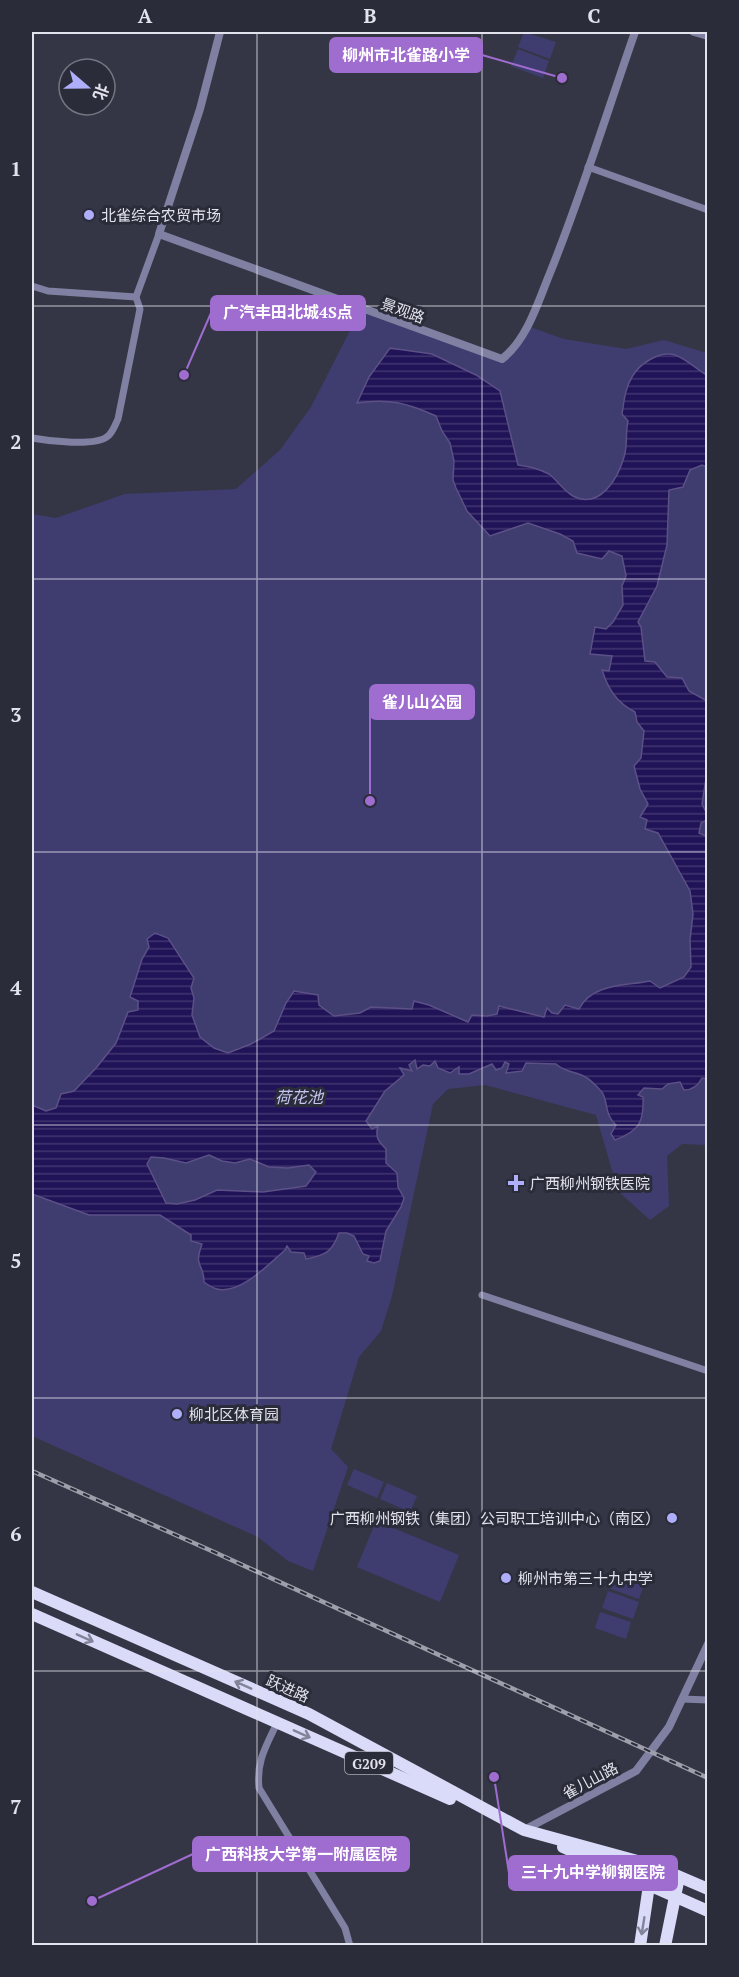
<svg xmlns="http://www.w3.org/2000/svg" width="739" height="1977" font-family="'PT Serif','Noto Sans SC',serif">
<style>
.park{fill:#3f3c70}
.water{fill:url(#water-rules);stroke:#5b5185;stroke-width:1.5;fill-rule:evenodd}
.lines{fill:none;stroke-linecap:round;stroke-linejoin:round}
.minor{stroke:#7f80a2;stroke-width:7}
.tertiary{stroke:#7f80a2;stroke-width:8}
.trunk{stroke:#dadbf8;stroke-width:12}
.rail-casing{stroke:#9e9fab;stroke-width:4.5}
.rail{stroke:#2b2c3a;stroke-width:2;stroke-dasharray:7;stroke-linecap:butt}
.oneway{stroke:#828499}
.grid{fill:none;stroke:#e3e3ed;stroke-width:1.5;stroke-opacity:0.55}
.poi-dot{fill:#afaefa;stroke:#2b2c3a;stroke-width:2}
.labels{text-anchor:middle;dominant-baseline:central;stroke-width:6;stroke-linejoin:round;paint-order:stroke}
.shield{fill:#2b2c3a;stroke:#acacb7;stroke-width:1.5}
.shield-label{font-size:14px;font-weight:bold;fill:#e3e3ed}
.poi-label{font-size:15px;fill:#e3e3ed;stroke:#2b2c3a;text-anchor:start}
.street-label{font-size:15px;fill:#e3e3ed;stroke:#2b2c3a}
.water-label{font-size:16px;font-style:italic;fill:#c5c6f0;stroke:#2b2c3a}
.leader{fill:none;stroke:#9f6ccf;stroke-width:2}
.callout-dot{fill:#9f6ccf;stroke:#2b2c3a;stroke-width:2}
.callout{fill:#9f6ccf;stroke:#9f6ccf;stroke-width:2}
.callout-label{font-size:16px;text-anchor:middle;font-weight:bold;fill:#fff}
.neatline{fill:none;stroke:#e3e3ed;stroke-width:2}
.grid-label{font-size:20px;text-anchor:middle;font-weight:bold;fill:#e3e3ed}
</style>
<defs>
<pattern id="water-rules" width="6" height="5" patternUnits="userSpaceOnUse" patternTransform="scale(1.5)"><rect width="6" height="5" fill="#211358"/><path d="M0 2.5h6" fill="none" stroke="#413570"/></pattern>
</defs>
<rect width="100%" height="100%" fill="#353645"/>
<g class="park">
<path d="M524 32 556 42 550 59 518 47Z"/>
<path d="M518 49 549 61 543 78 511 66Z"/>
<path d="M361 309 502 359 527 326 564 339 626 349 664 340 707 353V1145L682 1144 667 1156 669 1206 650 1220 618 1191 596 1115 485 1085 448 1089 433 1104 392 1296 381 1331 359 1357 331 1449 348 1467 313 1571 288 1561 258 1537 32 1436V514L56 518 125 494 236 489 280 450 311 407Z"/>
<path d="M354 1469 384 1482 377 1498 347 1485Z"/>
<path d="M387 1483 417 1496 410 1512 380 1499Z"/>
<path d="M376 1521 459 1555 440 1602 357 1567Z"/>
<path d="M614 1571 645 1582 639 1599 608 1588Z"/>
<path d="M608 1591 639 1602 633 1619 602 1608Z"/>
<path d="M600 1612 631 1622 626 1639 595 1628Z"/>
</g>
<path class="water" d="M390 348 432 354 476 375 500 391 518 465C528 466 539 469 549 474 557 480 563 490 573 496 600 510 618 478 624 457 628 445 625 433 628 421L622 414C624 402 625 388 632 377 639 364 660 350 675 355 687 359 697 370 707 375V467L702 465 690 470 683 487 669 490 667 545 657 586 638 622 641 627 645 661 655 662 667 677 682 678 689 691 707 701V772L702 804 707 814V820L701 823 699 833 706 836 708 843 706 870H708L707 1079 702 1078C698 1086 693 1090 684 1090L680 1082 668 1084 662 1089 644 1088 638 1095 643 1097C644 1123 639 1131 615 1140L611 1134 616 1125C603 1113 609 1100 601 1091 597 1087 592 1081 587 1078 577 1071 565 1073 556 1064L526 1063 522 1071 506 1073 509 1064 505 1062 502 1068 496 1070 492 1064 469 1074H459V1067L450 1073 438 1068 435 1061 430 1066 423 1065 417 1069 415 1060 409 1065 412 1071 400 1068 404 1075 385 1091 366 1121 372 1129 378 1126C375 1137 378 1141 386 1149V1163L397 1173 398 1187 404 1198 401 1207 386 1231 380 1261 374 1263 367 1261 369 1256 363 1254 354 1236 347 1233H339C332 1252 326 1255 306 1259L304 1253 291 1252 287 1246 285 1250C269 1264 240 1295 217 1289 212 1288 208 1285 204 1282 204 1262 193 1269 202 1244L191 1241V1235L160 1215H89L32 1194V1105L46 1111 56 1108 61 1094 74 1091 96 1068 116 1043 128 1012 138 1010V1001L130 997 142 959 149 947 147 939 155 933 168 938 194 978 191 988 194 998 192 1015 200 1037 214 1048 228 1053 251 1044 274 1031 286 1003 294 991 318 995 319 1005 334 1016 360 1013 371 1007 412 1009 414 1001 429 1005 468 1022 472 1015 487 1016 497 1014 499 1006 544 1017 547 1008 552 1013 558 1014 565 1005 579 1009C592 983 626 986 650 981L660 988 684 977 691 967 690 940 693 914 690 891 658 833 645 829 647 820 640 817 648 804 640 789 634 766 641 758 644 731 637 722 635 712C617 703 608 689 602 670L609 671 612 656 590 654 595 627 606 629 613 622 623 605 622 586 626 576 622 556 609 551 602 559 577 553 573 541 560 534 528 523 490 536 467 511 456 488 453 480 454 461 450 443 442 431 436 416C407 403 389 398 357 403L369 377ZM209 1155 222 1161 235 1163 250 1159 269 1167 288 1168 309 1165 316 1172 306 1186 263 1192 217 1190 195 1200 177 1204 166 1203 147 1164 151 1157 164 1158 186 1163Z"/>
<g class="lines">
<g class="minor">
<path d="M588 167 708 210"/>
<path d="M32 286 48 291 136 297"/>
<path d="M32 438C48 441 96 447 108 436 113 432 115 425 118 419L140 309 136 297 159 234"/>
<path d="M482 1295 708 1371"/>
<path d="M682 1699 708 1700"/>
<path d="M277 1723C266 1746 256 1762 259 1788L345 1928 350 1946"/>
</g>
<g class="tertiary">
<path d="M220 32 200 109 159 234 502 359C527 340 538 302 550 273 582 194 607 112 635 32"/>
<path d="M694 32 708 36"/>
<path d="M524 1830 636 1771 669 1727 708 1644"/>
</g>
<g class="trunk">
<path d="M32 1592 309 1714 524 1830 652 1865 708 1889"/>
<path d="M32 1614 450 1799"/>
<path d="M563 1847 708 1911"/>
<path d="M640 1946 652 1865"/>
<path d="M665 1946 679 1877"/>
</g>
<g class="rail-casing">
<path id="rail" d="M32 1471 214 1552 708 1778"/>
</g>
<use href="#rail" class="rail"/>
</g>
<defs><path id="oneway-shaft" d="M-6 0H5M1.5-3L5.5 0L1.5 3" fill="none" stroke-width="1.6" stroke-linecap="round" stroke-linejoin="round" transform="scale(1.5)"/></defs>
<g class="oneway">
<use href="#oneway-shaft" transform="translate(85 1638) rotate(24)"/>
<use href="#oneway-shaft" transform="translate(243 1685) rotate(-156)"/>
<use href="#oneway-shaft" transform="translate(302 1734) rotate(24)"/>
<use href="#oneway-shaft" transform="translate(643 1926) rotate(99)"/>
</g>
<path class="grid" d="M257 32V1946M482 32V1946M32 306H708M32 579H708M32 852H708M32 1125H708M32 1398H708M32 1671H708"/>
<g class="poi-dot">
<circle cx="89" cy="215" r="6"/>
<path d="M513 1174h6v6h6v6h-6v6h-6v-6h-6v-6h6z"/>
<circle cx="177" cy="1414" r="6"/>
<circle cx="672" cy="1518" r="6"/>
<circle cx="506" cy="1578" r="6"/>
</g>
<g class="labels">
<rect class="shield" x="345" y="1752" width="48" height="22" rx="4.5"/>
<g class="shield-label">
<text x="369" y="1763">G209</text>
</g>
<g class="poi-label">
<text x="101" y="215">北雀综合农贸市场</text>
<text x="530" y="1183">广西柳州钢铁医院</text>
<text x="189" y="1414">柳北区体育园</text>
<text x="660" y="1518" text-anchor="end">广西柳州钢铁（集团）公司职工培训中心（南区）</text>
<text x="518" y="1578">柳州市第三十九中学</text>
</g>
<g class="street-label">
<text transform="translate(403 310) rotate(20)">景观路</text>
<text transform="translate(288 1688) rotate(24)">跃进路</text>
<text transform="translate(590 1780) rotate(-28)">雀儿山路</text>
</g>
<g class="water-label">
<text x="299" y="1097">荷花池</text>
</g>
</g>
<path class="leader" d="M562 78L482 55M184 375L211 313M370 801L370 702M92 1901L193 1854M494 1777L509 1873"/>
<g class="callout-dot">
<circle cx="562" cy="78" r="6"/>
<circle cx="184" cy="375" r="6"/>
<circle cx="370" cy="801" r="6"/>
<circle cx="92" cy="1901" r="6"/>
<circle cx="494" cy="1777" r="6"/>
</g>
<g class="callout">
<rect x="330" y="38" width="152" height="34" rx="6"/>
<rect x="211" y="296" width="154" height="34" rx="6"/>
<rect x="370" y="685" width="104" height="34" rx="6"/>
<rect x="193" y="1837" width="216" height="34" rx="6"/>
<rect x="509" y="1856" width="168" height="34" rx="6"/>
</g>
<g class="callout-label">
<text x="406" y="61">柳州市北雀路小学</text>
<text x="288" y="318">广汽丰田北城4S点</text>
<text x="422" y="708">雀儿山公园</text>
<text x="301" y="1860">广西科技大学第一附属医院</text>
<text x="593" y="1878">三十九中学柳钢医院</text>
</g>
<rect width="739" height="1977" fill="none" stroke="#2b2c3a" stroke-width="66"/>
<g transform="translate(87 87) rotate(110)"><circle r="28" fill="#2b2c3a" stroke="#757582" stroke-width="1.5"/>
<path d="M0-4.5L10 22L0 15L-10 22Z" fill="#afaefa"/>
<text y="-9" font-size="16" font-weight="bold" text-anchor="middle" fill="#e3e3ed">北</text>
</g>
<rect x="33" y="33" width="673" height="1911" class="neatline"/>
<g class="grid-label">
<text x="145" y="23">A</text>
<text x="370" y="23">B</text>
<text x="594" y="23">C</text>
<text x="16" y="176">1</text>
<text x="16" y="449">2</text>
<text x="16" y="722">3</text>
<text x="16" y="995">4</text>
<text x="16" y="1268">5</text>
<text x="16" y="1541">6</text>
<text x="16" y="1814">7</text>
</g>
</svg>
